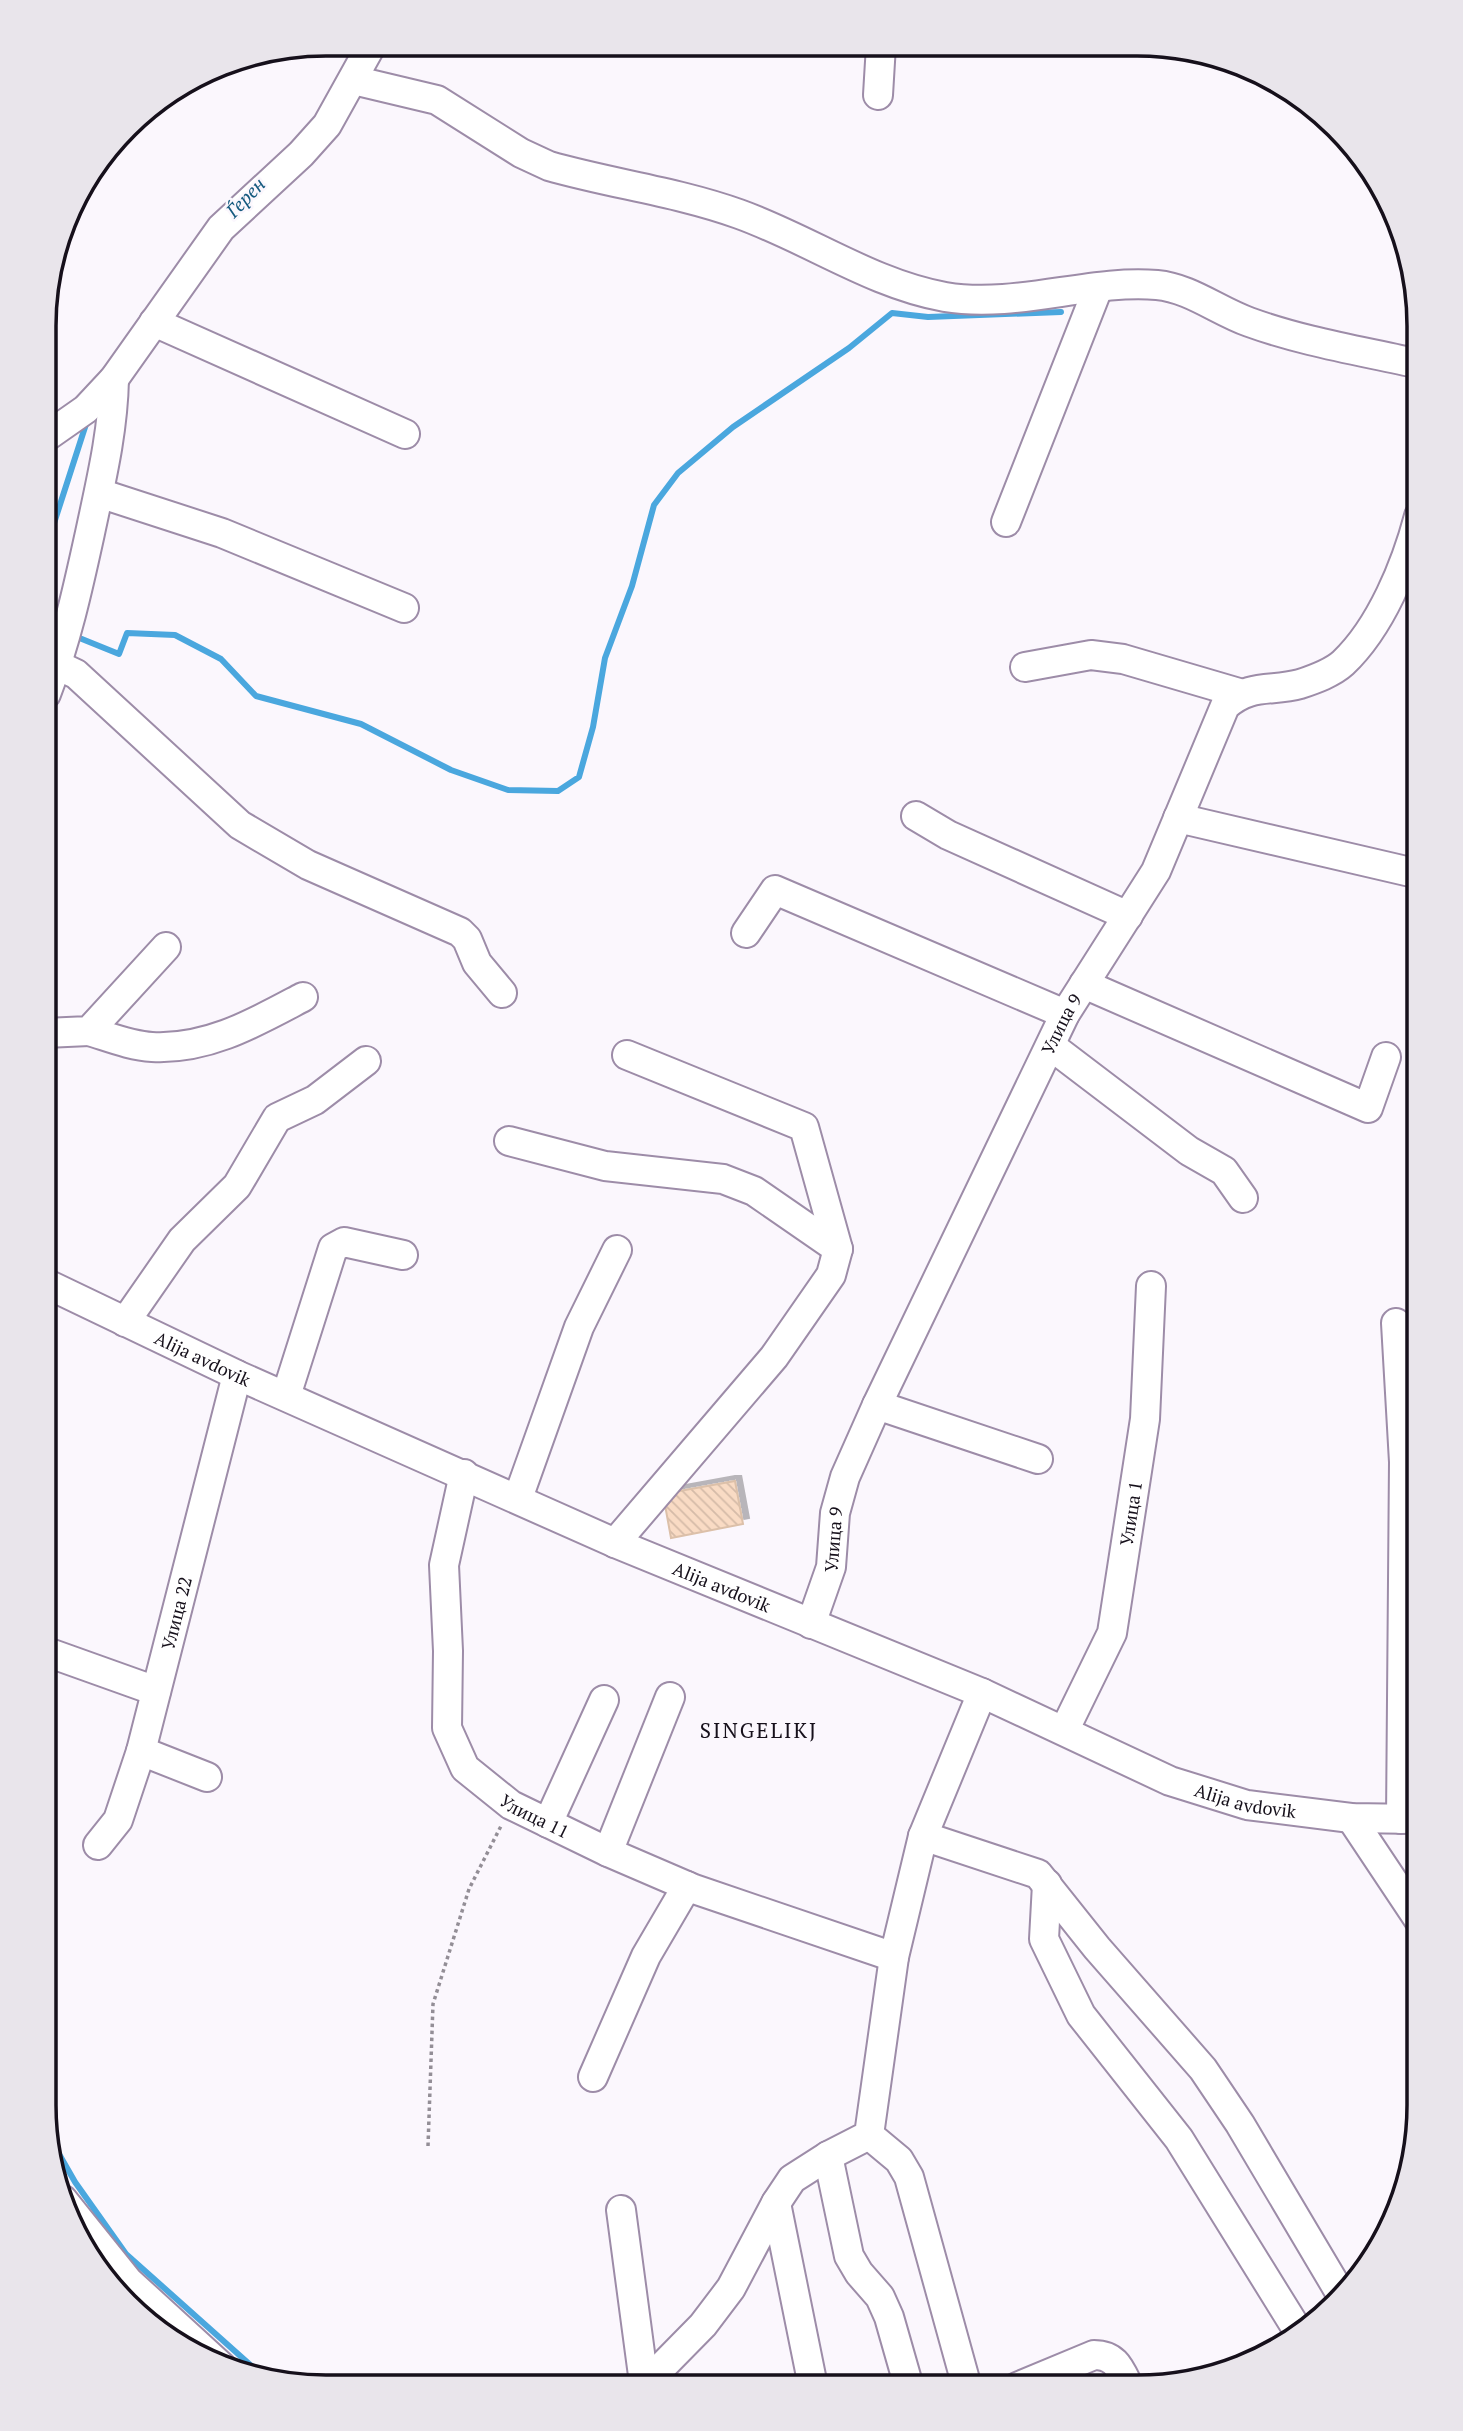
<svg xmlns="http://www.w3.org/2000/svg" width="1463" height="2431" font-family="'PT Serif',serif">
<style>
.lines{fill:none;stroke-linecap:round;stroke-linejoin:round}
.stream{stroke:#4aa7de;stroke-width:6}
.building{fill:url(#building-back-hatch);stroke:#dcc0a9;stroke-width:2;filter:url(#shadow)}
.minor-casing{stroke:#9d8ca8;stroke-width:32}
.path{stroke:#938e96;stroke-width:3.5;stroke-dasharray:3.5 3.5;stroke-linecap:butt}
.minor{stroke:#fff;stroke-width:28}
.labels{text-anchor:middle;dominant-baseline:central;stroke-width:5;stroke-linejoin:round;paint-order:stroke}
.street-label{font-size:18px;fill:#16101b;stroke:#fbf7fd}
.water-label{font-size:19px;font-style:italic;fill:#155a7f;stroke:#fbf7fd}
.quarter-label{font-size:21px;letter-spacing:2px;fill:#16101b;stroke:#fbf7fd}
.rim{fill:none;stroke:#16101b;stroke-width:3.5}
</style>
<defs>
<pattern id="building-back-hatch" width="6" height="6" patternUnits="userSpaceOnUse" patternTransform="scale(1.75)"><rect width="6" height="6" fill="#f9dbc4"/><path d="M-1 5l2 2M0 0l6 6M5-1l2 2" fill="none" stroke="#d5bba8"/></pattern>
<filter id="shadow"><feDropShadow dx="6" dy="-6" stdDeviation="0" flood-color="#0004"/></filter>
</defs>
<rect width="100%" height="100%" fill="#fbf7fd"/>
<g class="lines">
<g class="stream">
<path d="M46 548 87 421"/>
<path d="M46 625 59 630"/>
<path d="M72 635 119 654 127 633 175 635 221 659 256 696 361 724 451 770 508 790 558 791 579 777 593 727 605 658 632 586 654 505 678 473 733 427 849 348 892 313 928 317 1061 312"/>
<path d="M51 2140 75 2182 126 2254 265 2378"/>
</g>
</g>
<path class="building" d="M735 1481 743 1524 671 1538 663 1494Z"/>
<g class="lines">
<g class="minor-casing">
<g id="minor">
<path d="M353 80 437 100 521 153 549 166C612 184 678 192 739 214 809 239 872 284 945 297 1016 309 1090 279 1157 285 1190 288 1218 311 1249 322 1304 342 1362 351 1419 364"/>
<path d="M878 95 881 45"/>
<path d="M154 322 405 434"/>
<path d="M46 437 86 409 114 379 221 228 301 154 327 125 372 44"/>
<path d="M99 493 222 533 404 608"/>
<path d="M1006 522 1098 288"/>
<path d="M57 665 76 674 240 825 308 865 460 932 467 939 477 963 502 993"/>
<path d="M1025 667 1091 655 1123 659 1239 693"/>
<path d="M46 694C66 642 78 588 90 533 101 481 113 432 114 379"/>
<path d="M916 816 948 835 1128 916"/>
<path d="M1178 818 1419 874"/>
<path d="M746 933 775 890 1065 1014"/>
<path d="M1084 984 1368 1108 1386 1057"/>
<path d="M89 1031C109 1037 131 1046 152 1047 208 1050 256 1022 303 997"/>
<path d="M45 1033 89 1031 166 947"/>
<path d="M1051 1046 1189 1151 1224 1171 1243 1198"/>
<path d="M509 1141 605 1166 723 1179 754 1191 838 1249"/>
<path id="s1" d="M45 1283 237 1375 615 1543 982 1693 1170 1781 1247 1805 1351 1818 1419 1819"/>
<path d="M125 1322 182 1240 237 1186 277 1118 315 1100 366 1061"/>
<path d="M1396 1323 1404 1462 1401 1819"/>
<path d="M286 1396 333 1248 344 1242 403 1255"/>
<path d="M877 1405 1038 1459"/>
<path id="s2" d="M464 1474 444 1565 448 1651 447 1728 465 1768 511 1805 608 1852 694 1889 894 1957"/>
<path d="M518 1498 579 1327 617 1250"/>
<path d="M615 1543 774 1357 831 1275 838 1249 804 1127 627 1055"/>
<path id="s3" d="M811 1624 831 1567 835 1513 845 1477 877 1405 1065 1014 1156 871 1225 706C1251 683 1271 692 1300 684 1315 679 1332 673 1343 663 1381 627 1406 565 1419 516"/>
<path d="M44 1651 156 1691"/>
<path id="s4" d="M1065 1729 1112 1633 1145 1419 1151 1286"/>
<path d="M141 1751 207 1777"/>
<path d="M1351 1818 1419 1920"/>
<path d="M548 1823 604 1700"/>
<path d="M923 1836 1038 1874 1097 1948 1203 2069 1240 2124 1342 2296"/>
<path id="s5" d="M98 1845 118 1820 141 1751 237 1375"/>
<path d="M608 1852 670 1697"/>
<path d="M1047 1884 1044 1939 1081 2015 1179 2139 1300 2334"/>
<path d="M593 2077 646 1956 687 1886"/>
<path d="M869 2135 899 2160 909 2177 967 2387"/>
<path d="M828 2156 849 2256 859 2273 880 2297 889 2317 909 2387"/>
<path d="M63 2200 128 2281 222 2367"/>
<path d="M776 2203 813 2386"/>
<path d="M621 2210 644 2383"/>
<path d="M643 2386 703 2325 731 2288 776 2203 792 2179 828 2156 869 2135 894 1957 923 1836 982 1693"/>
<path d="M1017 2387 1094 2355C1116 2355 1120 2369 1129 2387"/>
</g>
</g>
<path class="path" d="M428 2146 433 2004 469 1889 501 1826"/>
<use href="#minor" class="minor"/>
</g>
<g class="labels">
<g class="street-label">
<text stroke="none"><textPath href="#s3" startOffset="654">Улица 9</textPath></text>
<text stroke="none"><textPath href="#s1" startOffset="175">Alija avdovik</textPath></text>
<text stroke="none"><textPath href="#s4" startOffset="228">Улица 1</textPath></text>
<text stroke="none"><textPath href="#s3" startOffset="88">Улица 9</textPath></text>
<text stroke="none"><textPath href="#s1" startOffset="742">Alija avdovik</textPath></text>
<text stroke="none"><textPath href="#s5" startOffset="247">Улица 22</textPath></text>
<text stroke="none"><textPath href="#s1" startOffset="1309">Alija avdovik</textPath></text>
<text stroke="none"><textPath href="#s2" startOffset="385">Улица 11</textPath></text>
</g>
<g class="water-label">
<text transform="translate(245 197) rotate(-46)">Ѓерен</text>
</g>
<g class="quarter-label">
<text x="759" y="1730">SINGELIKJ</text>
</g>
</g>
<path d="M0 0H1463V2431H0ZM326 56H1137A270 270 0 0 1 1407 326V2105A270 270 0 0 1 1137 2375H326A270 270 0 0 1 56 2105V326A270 270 0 0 1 326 56Z" fill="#e9e5eb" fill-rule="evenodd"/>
<path class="rim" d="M326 56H1137A270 270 0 0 1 1407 326V2105A270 270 0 0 1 1137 2375H326A270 270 0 0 1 56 2105V326A270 270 0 0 1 326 56Z"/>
</svg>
